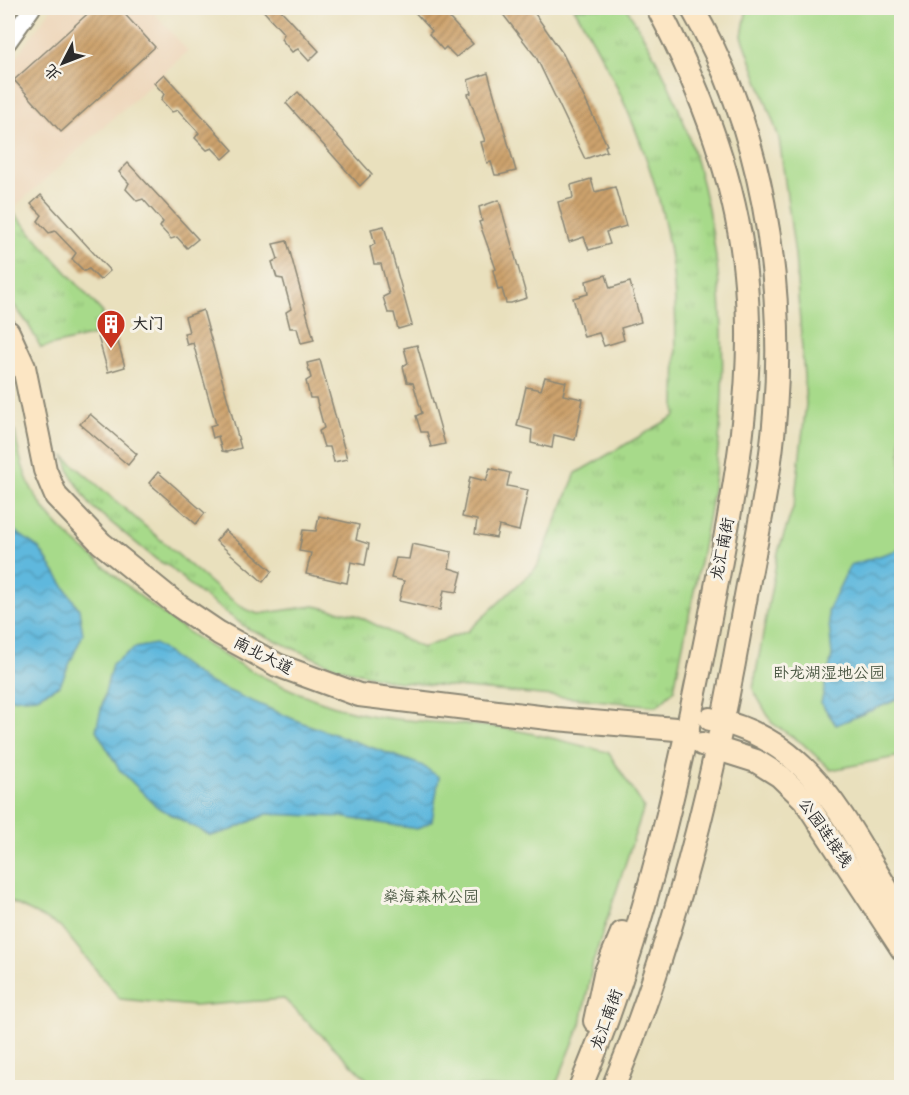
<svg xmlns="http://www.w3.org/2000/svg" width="909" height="1095" font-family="'Balsamiq Sans','LXGW WenKai TC',sans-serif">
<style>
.built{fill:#eed7bb}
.grass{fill:url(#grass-tufts);stroke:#69825a;stroke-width:1.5}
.park{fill:#a7da8a;stroke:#69825a;stroke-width:1.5}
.water{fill:url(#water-waves);stroke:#457284;stroke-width:1.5}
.building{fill:url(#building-hatch)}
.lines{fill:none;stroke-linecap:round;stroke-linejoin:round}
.street-casing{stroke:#8a8674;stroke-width:20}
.secondary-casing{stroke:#8a8674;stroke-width:26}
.street{stroke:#fff;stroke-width:16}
.secondary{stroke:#fce6c4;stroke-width:22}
.labels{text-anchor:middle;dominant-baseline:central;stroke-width:6;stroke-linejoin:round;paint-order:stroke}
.poi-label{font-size:16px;font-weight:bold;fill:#2b2b2b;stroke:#f7f3e8;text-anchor:start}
.street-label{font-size:16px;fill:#2b2b2b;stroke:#f7f3e8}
.park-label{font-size:16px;fill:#4a5743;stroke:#f7f3e8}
</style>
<defs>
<pattern id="grass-tufts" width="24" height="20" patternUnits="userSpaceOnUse" patternTransform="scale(1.5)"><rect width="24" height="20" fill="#a7da8a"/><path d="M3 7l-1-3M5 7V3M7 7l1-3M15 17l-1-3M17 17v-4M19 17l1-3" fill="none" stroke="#90bb77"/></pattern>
<pattern id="water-waves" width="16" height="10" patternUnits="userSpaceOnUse" patternTransform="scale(1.5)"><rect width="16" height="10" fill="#5fb8dd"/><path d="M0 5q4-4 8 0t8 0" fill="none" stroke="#4f96b3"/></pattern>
<pattern id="building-hatch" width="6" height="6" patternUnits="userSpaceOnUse" patternTransform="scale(1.5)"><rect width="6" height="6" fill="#cda36d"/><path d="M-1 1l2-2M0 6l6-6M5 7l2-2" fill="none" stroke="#a7855a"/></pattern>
</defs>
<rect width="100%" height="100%" fill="#f7f3e8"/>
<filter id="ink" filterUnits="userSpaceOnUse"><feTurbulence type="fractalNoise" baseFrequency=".0167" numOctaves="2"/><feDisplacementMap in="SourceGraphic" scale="12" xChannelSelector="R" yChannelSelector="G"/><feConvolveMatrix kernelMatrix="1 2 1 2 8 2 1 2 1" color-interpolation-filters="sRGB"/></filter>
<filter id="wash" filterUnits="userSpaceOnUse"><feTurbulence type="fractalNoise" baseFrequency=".008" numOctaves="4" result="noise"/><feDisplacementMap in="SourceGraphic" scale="24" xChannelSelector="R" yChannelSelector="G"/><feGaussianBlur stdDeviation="1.35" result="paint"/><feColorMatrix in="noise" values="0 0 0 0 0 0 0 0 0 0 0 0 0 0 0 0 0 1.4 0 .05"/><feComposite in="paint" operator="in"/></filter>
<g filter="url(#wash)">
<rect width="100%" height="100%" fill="#e9e0bd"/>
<path class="built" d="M52 8H150L188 51 8 213V68Z"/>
<g class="grass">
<path d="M574 8H627C636 24 647 41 656 59 713 168 728 296 721 417 715 509 691 600 674 690L657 706 392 681 335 667 247 628 194 589 170 567 157 560 91 506 71 475 65 457 221 592 245 609 258 614 314 606 354 614 422 648 468 631 537 567 576 473 675 416C675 378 677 340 675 302 671 199 627 95 574 8Z"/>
<path d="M11 210 103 313 94 335 41 348 28 324 8 297V213Z"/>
</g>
<g class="park">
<path d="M747 8H901V756L831 770 802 743 772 723 753 689 778 552 794 505 806 404 795 255 779 138 742 36Z"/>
<path d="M8 427 15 432C19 459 26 485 43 507 59 531 83 548 105 567 176 629 253 682 344 709 395 724 450 721 502 728 537 733 573 744 608 752L644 807 593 962 581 1024 555 1087H375L284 999 194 1006 120 999 60 926 8 900Z"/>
</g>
<g class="water">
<path d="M9 527 39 548 79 609 83 634 60 685 37 697 8 699Z"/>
<path d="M901 549V695L894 701 836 725 821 703 832 656 828 611 850 565Z"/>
<path d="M155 644 206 681 300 722 421 765 439 777 432 821 417 829 341 817 267 814 232 830 211 836 157 807 119 769 96 730 112 664 135 648Z"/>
</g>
<g id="blocks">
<g class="building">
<path d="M94 8H119L155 47 61 132 14 80Z"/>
<path d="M261 8H279L319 51 309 61 298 49 292 52 281 39 284 34Z"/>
<path d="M411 8H440L473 44 456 57 446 47 443 50 429 34 432 31Z"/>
<path d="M498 8H531L563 54 607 145 605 146 607 151 585 159 536 57Z"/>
<path d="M488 73 516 171 499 175H495L491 162 487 163 481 142 485 141 468 94 471 93 468 80Z"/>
<path d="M164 74 233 150 223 159 212 148 207 150 195 138 199 133 178 110 172 112 161 100 164 94 154 83Z"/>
<path d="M298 92 372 174 360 186 286 103Z"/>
<path d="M128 163 198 239 187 248 177 237 171 239 160 227 163 222 143 199 137 201 126 189 129 183 119 172Z"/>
<path d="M591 179 595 192 615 187 626 226 606 232 610 244 589 250 584 237 569 242 558 202 573 198 571 185Z"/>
<path d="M41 195 110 271 100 280 89 269 84 271 72 259 76 253 55 231 49 233 38 221 42 215 31 204Z"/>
<path d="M499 200 527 298 511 303H506L502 289 498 290 493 270 496 269 479 222 482 221 479 207Z"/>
<path d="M384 226 412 325 398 329 394 313H388L383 297 389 294 381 264H374L370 247 375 244 371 229Z"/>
<path d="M287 241 314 340 301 343 297 328H290L286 312 291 309 283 279 277 278 272 262 278 259 273 244Z"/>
<path d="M606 275 610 288 630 282 641 322 621 328 624 340 604 346 599 333 584 337 573 298 588 294 586 281Z"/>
<path d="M203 310 241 448 227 452 222 451 218 436 213 438 210 426 216 424 193 343 187 345 184 333 189 332 185 317Z"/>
<path d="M114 328 125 367 108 372 97 333Z"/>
<path d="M417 345 445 444 431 447 427 432H421L416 416 422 413 413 383 407 382 403 366 408 363 404 348Z"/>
<path d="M320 360 347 459 334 462 330 447H324L319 431 324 428 316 398H310L306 381 311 378 307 363Z"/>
<path d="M545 377 566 382 563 395 583 399 575 440 554 435 552 448 531 443 532 430 517 426 526 387 541 390Z"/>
<path d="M90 414 137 454 128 465 80 424Z"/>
<path d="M490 468 510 473 507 486 528 490 519 531 499 526 496 538 475 534 477 520 462 517 470 477 486 481Z"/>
<path d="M158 472 205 513 196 524 149 483Z"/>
<path d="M319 516 359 525 356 540 369 544 365 565 351 562 347 583 306 574 311 553 299 551 303 530 316 531Z"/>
<path d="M225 530 272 571 263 582 216 541Z"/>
<path d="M412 544 452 552 449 568 462 572 457 592 444 590 440 610 399 601 404 581 391 578 396 558 409 559Z"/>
</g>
</g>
</g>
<g filter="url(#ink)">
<use href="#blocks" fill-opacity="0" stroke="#8a8674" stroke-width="1.5"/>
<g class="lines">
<g class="street-casing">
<path id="street" d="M8 42 32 8"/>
</g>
<g class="secondary-casing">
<g id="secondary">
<path d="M8 332 24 367 45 470 56 496 101 543 179 606 219 633 277 665 359 695 556 719 688 730"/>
<path d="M710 719C817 739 848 832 902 913"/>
<path d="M702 744 756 761 780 776 804 799 902 949"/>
<path d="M595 1021 605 974 622 933"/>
<path d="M580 1088C644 938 679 777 710 618 732 504 757 389 745 273 736 179 701 90 658 8"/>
<path d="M613 1088C674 941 713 785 740 629 752 558 770 485 775 413 785 275 762 128 692 8"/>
</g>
</g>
<use href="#street" class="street"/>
<use href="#secondary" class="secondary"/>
</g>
</g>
<defs>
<g id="building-pin" transform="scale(1.5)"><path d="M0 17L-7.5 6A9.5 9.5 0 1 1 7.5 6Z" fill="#c8321e" stroke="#f7f3e8"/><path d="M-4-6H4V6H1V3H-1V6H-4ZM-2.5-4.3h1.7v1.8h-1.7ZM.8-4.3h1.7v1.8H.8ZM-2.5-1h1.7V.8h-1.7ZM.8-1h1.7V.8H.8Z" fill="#fff"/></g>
</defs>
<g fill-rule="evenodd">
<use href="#building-pin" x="111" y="324"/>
</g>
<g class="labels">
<g class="poi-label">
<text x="132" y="324">大门</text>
</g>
<g class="street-label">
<text transform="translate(723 549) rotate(-79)">龙汇南街</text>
<text transform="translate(263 656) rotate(27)">南北大道</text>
<text transform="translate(825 833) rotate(55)">公园连接线</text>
<text transform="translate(607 1020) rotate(-70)">龙汇南街</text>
</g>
<g class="park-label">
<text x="829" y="673">卧龙湖湿地公园</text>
<text x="431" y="897">燊海森林公园</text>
</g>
</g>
<rect width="909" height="1095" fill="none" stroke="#f7f3e8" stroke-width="30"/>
<g transform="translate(63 63) rotate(228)" stroke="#f7f3e8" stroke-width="4.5" paint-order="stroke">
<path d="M0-4.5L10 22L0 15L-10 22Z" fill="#2b2b2b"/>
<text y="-9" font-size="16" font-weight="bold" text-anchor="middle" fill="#2b2b2b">北</text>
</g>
</svg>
